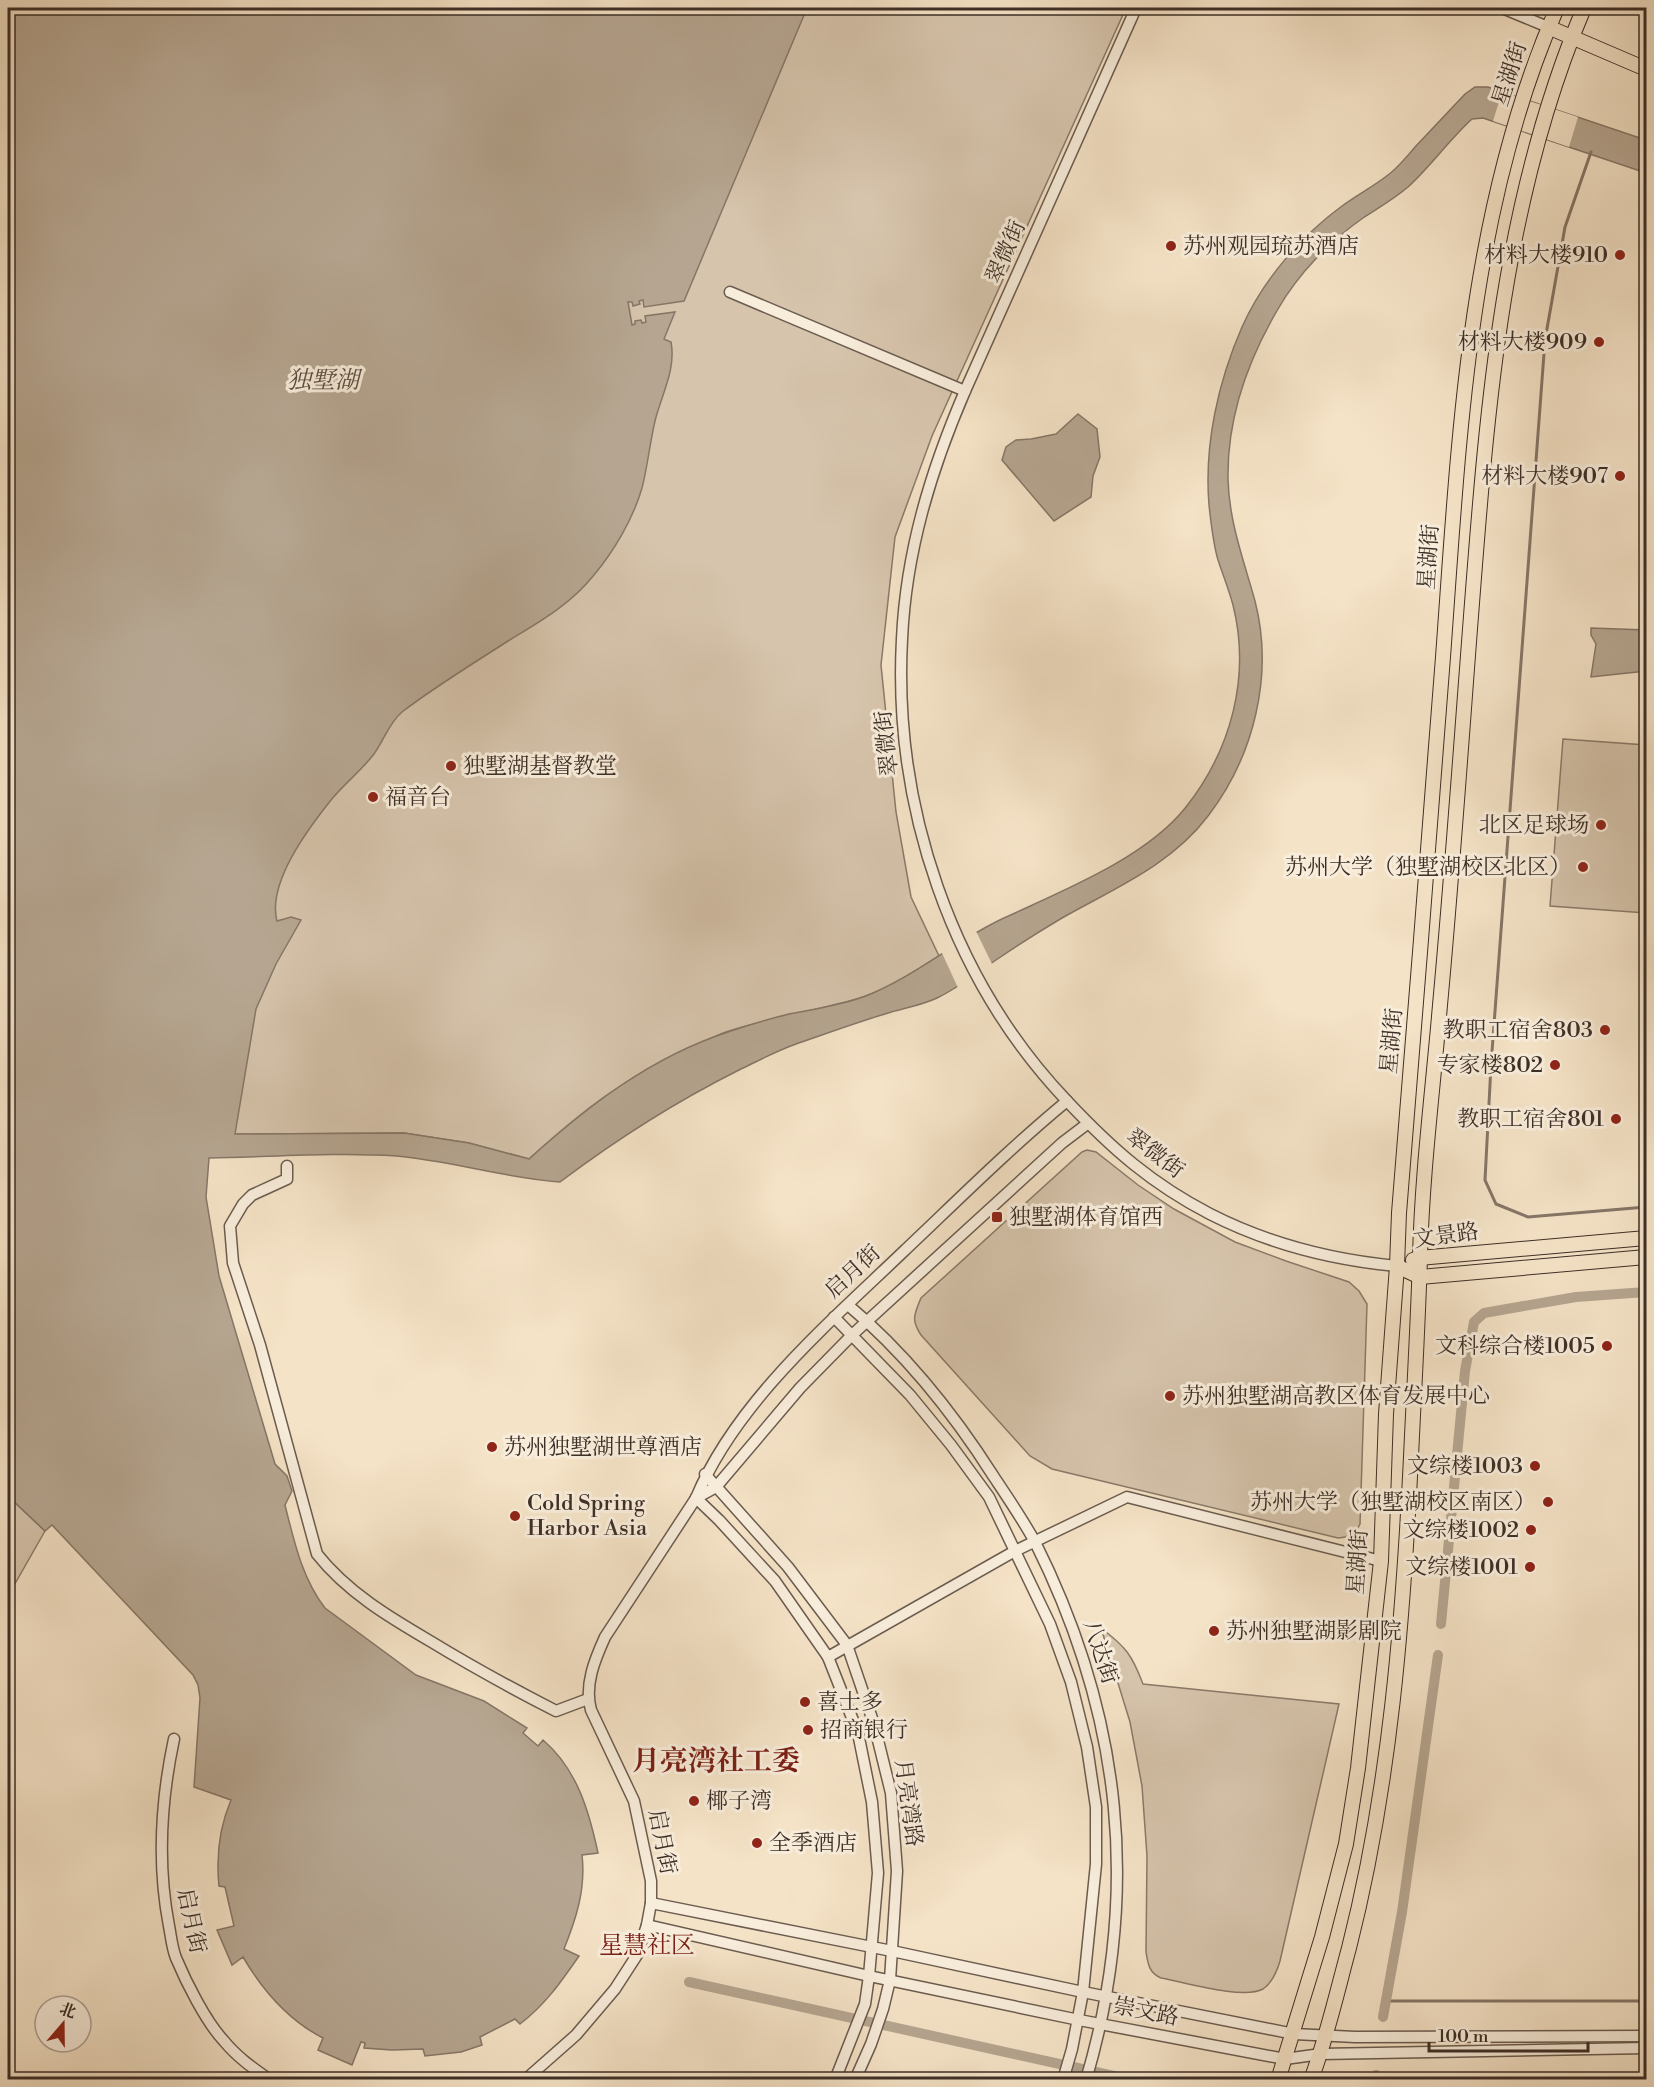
<svg xmlns="http://www.w3.org/2000/svg" width="1654" height="2087" font-family="'Libre Bodoni','Noto Serif SC',serif">
<style>
.green{fill:#d6c4ac;stroke:#8a7a6a;stroke-width:1.5}
.water{fill:#b6a691;stroke:#867667;stroke-width:1.5}
.pier{fill:#f5e3c7}
.lines{fill:none;stroke-linecap:round;stroke-linejoin:round}
.stream{stroke:#867667;stroke-width:3}
.canal{stroke:#b6a691;stroke-width:10}
.minor-casing{stroke:#6b5c4f;stroke-width:13}
.major-casing{stroke:#3d2f27;stroke-width:16}
.minor{stroke:#f8eddb;stroke-width:10}
.major{stroke:#f5e3c7;stroke-width:14}
.poi-dot{fill:#8f2418;stroke:#f8eddb;stroke-width:2}
.labels{text-anchor:middle;dominant-baseline:central;stroke-width:6;stroke-linejoin:round;paint-order:stroke}
.street-label{font-size:22px;fill:#3d2f27;stroke:#f8eddb}
.poi-label{font-size:22px;fill:#3d2f27;stroke:#f8eddb;text-anchor:end}
.water-label{font-size:24px;font-style:italic;fill:#5b4d42;stroke:#f8eddb}
.neighbourhood-label{font-size:24px;fill:#7a1f14;stroke:#f8eddb}
.district-label{font-size:28px;font-weight:bold;fill:#7a1f14;stroke:#f8eddb}
</style>
<rect width="100%" height="100%" fill="#f5e3c7"/>
<filter id="stains"><feTurbulence type="fractalNoise" baseFrequency=".00333" numOctaves="4"/><feColorMatrix values="0 0 0 0 .2 0 0 0 0 .09 0 0 0 0 .02 0 0 0 .5 -.17"/></filter>
<radialGradient id="worn" r=".72"><stop offset=".6" stop-color="#630" stop-opacity="0"/><stop offset="1" stop-color="#630" stop-opacity=".3"/></radialGradient>
<g class="green">
<path d="M698 8H1126L932 436 895 537 881 665 896 812 911 897 939 956C915 971 890 988 863 997 818 1011 771 1017 726 1032 715 1036 704 1042 693 1047 626 1076 582 1111 529 1159L469 1143 404 1133 235 1134 237 867Z"/>
<path d="M1563 739 1646 745V913L1550 906Z"/>
<path d="M1087 1150 1096 1152 1138 1185 1174 1209 1235 1242 1286 1261 1349 1282 1359 1291 1367 1304 1360 1524C1355 1535 1350 1537 1338 1538L1052 1469 1030 1456 921 1335C911 1320 914 1315 921 1298L1082 1152Z"/>
<path d="M8 1496 45 1531 8 1596Z"/>
<path d="M1101 1628C1126 1647 1132 1655 1143 1684L1339 1704 1280 1961C1277 1971 1272 1983 1263 1989 1243 2000 1184 1982 1161 1978 1149 1973 1148 1964 1146 1952L1147 1856 1142 1786 1130 1722Z"/>
</g>
<g class="water">
<path d="M8 8H807L684 301 644 307 643 300 639 301 640 304 633 306 632 302H628L632 325 635 324V321L641 320 642 323 646 322 645 316 675 312 664 339 671 342C676 368 663 392 656 417 650 440 648 465 642 488 633 519 614 551 594 575 570 605 539 622 508 641 474 663 433 688 402 712 389 723 384 740 374 754 361 771 344 784 331 800 308 829 267 883 277 921L291 917 301 920 276 964 256 1009 235 1134 404 1133 469 1143 529 1159C588 1106 651 1057 728 1032 748 1025 769 1019 789 1014 815 1009 842 1005 866 996 916 976 956 940 1004 918 1062 891 1146 858 1186 807 1231 750 1251 677 1233 605 1229 590 1223 575 1218 560 1213 543 1211 523 1209 505 1204 445 1218 382 1242 327 1263 280 1301 236 1342 206 1357 195 1374 186 1388 175 1399 167 1407 156 1416 146 1432 129 1449 111 1465 94L1475 87H1488L1646 140V173L1483 118 1472 119C1449 140 1431 166 1408 187 1394 199 1378 208 1363 218 1330 241 1298 274 1278 309 1248 360 1227 419 1228 479 1229 522 1244 561 1255 601 1274 675 1254 756 1208 816 1171 865 1115 888 1062 918 1040 931 1018 945 996 960 977 973 958 988 937 998 920 1006 903 1008 885 1014 855 1023 825 1034 796 1044 776 1051 758 1061 739 1070 675 1102 617 1139 560 1182 505 1178 452 1161 397 1156 335 1152 272 1157 209 1158L206 1197 219 1276 275 1464 287 1476 292 1491 285 1505C294 1541 302 1578 325 1608L416 1675 484 1701 527 1728 523 1733 538 1746 543 1740C577 1769 589 1811 598 1853L582 1855C586 1889 576 1919 564 1949L579 1956C561 1982 545 2005 520 2024L515 2019 480 2037 482 2045 461 2052 425 2056 423 2049 392 2050 364 2048 365 2043 361 2042 352 2065 318 2050 323 2038C288 2020 263 1991 243 1957L232 1965 217 1930 234 1926 225 1887 219 1886C216 1856 219 1828 231 1800L194 1787 200 1698 198 1685 193 1675 52 1525 45 1531 8 1496Z"/>
<path d="M1078 414 1097 429 1100 457 1093 476 1091 497 1054 521 1002 460 1006 447 1016 440 1031 439 1056 434Z"/>
<path d="M1591 628 1646 630V671L1591 677 1596 644 1591 635Z"/>
</g>
<g class="pier">
<path d="M1502 92 1578 117 1569 147 1493 121Z"/>
<path d="M975 929 993 966 959 990 941 951Z"/>
</g>
<g class="lines">
<g class="stream">
<path d="M1591 152 1565 227 1545 340 1491 1065 1485 1180 1496 1204 1528 1217 1646 1207"/>
<path d="M1385 2001H1646"/>
</g>
<g class="canal">
<path d="M1441 1624 1465 1371 1474 1322 1484 1313 1576 1297 1646 1292"/>
<path d="M689 1982 1132 2080"/>
<path d="M1383 2017 1402 1912 1438 1655"/>
<path d="M1375 2080 1376 2075"/>
</g>
<g class="minor-casing">
<g id="minor">
<path d="M1136 8 965 391C931 470 906 551 902 639 893 806 951 979 1067 1101 1112 1149 1152 1184 1210 1214 1269 1244 1332 1260 1397 1266"/>
<path d="M1502 8 1548 27"/>
<path d="M730 292 965 391"/>
<path d="M287 1166V1179L252 1195 243 1204 230 1226 233 1263 260 1345 317 1554C347 1592 389 1617 430 1641 471 1666 513 1689 556 1711L588 1699"/>
<path d="M848 1305C905 1353 954 1414 994 1477 1008 1498 1023 1520 1035 1542 1122 1716 1141 1893 1086 2080"/>
<path d="M834 1317 910 1395 951 1445 989 1497 1050 1624 1071 1682 1087 1747 1096 1807V1864L1083 1992 1072 2049 1063 2080"/>
<path d="M705 1474 788 1567 847 1645 874 1724 891 1793 897 1871 890 1980 883 2009 871 2044 855 2080"/>
<path d="M696 1498 719 1520 775 1581 828 1657 858 1733 872 1802 878 1873 869 1976 865 2004 835 2080"/>
<path d="M696 1498 716 1487 800 1388 852 1335 1062 1143 1087 1124"/>
<path d="M828 1657 1015 1551 1127 1497 1381 1561"/>
<path d="M174 1739C161 1800 157 1864 169 1926 171 1936 172 1948 176 1958 186 1982 206 2022 224 2041 237 2057 253 2068 270 2080"/>
<path d="M651 1903 892 1951 1083 1992 1294 2034 1355 2037 1646 2036"/>
<path d="M647 1925 869 1976 1079 2020 1285 2059 1321 2054 1646 2048"/>
<path d="M525 2080 576 2035 615 1989 637 1955 647 1925 651 1903V1881L634 1801 591 1710C584 1685 595 1659 605 1637L696 1498C736 1402 829 1323 903 1252 957 1201 1010 1148 1067 1101"/>
</g>
</g>
<g class="major-casing">
<g id="major">
<path d="M1548 27 1646 69"/>
<path d="M1413 1260 1419 1258 1646 1238"/>
<path d="M1397 1266 1420 1277 1646 1257"/>
<path d="M1278 2080 1322 1937 1346 1844 1358 1768 1381 1561 1386 1414 1397 1266 1399 1213C1414 1028 1429 842 1443 657 1459 439 1468 211 1557 8"/>
<path d="M1311 2080C1327 2037 1337 1992 1349 1948 1390 1787 1403 1622 1411 1457 1414 1391 1418 1324 1420 1257 1422 1173 1433 1089 1440 1005 1452 876 1461 746 1471 616 1487 409 1502 201 1584 8"/>
</g>
</g>
<use href="#minor" class="minor"/>
<use href="#major" class="major"/>
</g>
<g class="poi-dot">
<circle cx="1171" cy="246" r="6"/>
<circle cx="1620" cy="255" r="6"/>
<circle cx="1599" cy="342" r="6"/>
<circle cx="1620" cy="476" r="6"/>
<circle cx="451" cy="766" r="6"/>
<circle cx="373" cy="797" r="6"/>
<circle cx="1601" cy="825" r="6"/>
<circle cx="1583" cy="867" r="6"/>
<circle cx="1605" cy="1030" r="6"/>
<circle cx="1555" cy="1065" r="6"/>
<circle cx="1616" cy="1119" r="6"/>
<rect x="991" y="1211" width="12" height="12" rx="3"/>
<circle cx="1607" cy="1346" r="6"/>
<circle cx="1170" cy="1396" r="6"/>
<circle cx="492" cy="1447" r="6"/>
<circle cx="1535" cy="1466" r="6"/>
<circle cx="1548" cy="1502" r="6"/>
<circle cx="515" cy="1516" r="6"/>
<circle cx="1531" cy="1530" r="6"/>
<circle cx="1530" cy="1567" r="6"/>
<circle cx="1214" cy="1631" r="6"/>
<circle cx="805" cy="1702" r="6"/>
<circle cx="808" cy="1730" r="6"/>
<circle cx="694" cy="1801" r="6"/>
<circle cx="757" cy="1843" r="6"/>
</g>
<g class="labels">
<g class="street-label">
<text transform="translate(1510 74) rotate(-72)">星湖街</text>
<text transform="translate(1006 252) rotate(-66)">翠微街</text>
<text transform="translate(1429 557) rotate(-86)">星湖街</text>
<text transform="translate(887 743) rotate(-96)">翠微街</text>
<text transform="translate(1392 1041) rotate(-85)">星湖街</text>
<text transform="translate(1155 1154) rotate(37)">翠微街</text>
<text transform="translate(1446 1236) rotate(-8)">文景路</text>
<text transform="translate(853 1272) rotate(-43)">启月街</text>
<text transform="translate(1358 1562) rotate(-86)">星湖街</text>
<text transform="translate(1100 1652) rotate(72)">八达街</text>
<text transform="translate(908 1803) rotate(82)">月亮湾路</text>
<text transform="translate(662 1842) rotate(79)">启月街</text>
<text transform="translate(191 1921) rotate(78)">启月街</text>
<text transform="translate(1146 2012) rotate(11)">崇文路</text>
</g>
<g class="poi-label">
<text x="1183" y="246" text-anchor="start">苏州观园琉苏酒店</text>
<text x="1608" y="255">材料大楼910</text>
<text x="1587" y="342">材料大楼909</text>
<text x="1608" y="476">材料大楼907</text>
<text x="463" y="766" text-anchor="start">独墅湖基督教堂</text>
<text x="385" y="797" text-anchor="start">福音台</text>
<text x="1589" y="825">北区足球场</text>
<text x="1571" y="867">苏州大学（独墅湖校区北区）</text>
<text x="1593" y="1030">教职工宿舍803</text>
<text x="1543" y="1065">专家楼802</text>
<text x="1604" y="1119">教职工宿舍801</text>
<text x="1009" y="1217" text-anchor="start">独墅湖体育馆西</text>
<text x="1595" y="1346">文科综合楼1005</text>
<text x="1182" y="1396" text-anchor="start">苏州独墅湖高教区体育发展中心</text>
<text x="504" y="1447" text-anchor="start">苏州独墅湖世尊酒店</text>
<text x="1523" y="1466">文综楼1003</text>
<text x="1536" y="1502">苏州大学（独墅湖校区南区）</text>
<text x="527" y="1503" text-anchor="start">Cold Spring<tspan x="527" dy="25">Harbor Asia</tspan></text>
<text x="1519" y="1530">文综楼1002</text>
<text x="1518" y="1567">文综楼1001</text>
<text x="1226" y="1631" text-anchor="start">苏州独墅湖影剧院</text>
<text x="817" y="1702" text-anchor="start">喜士多</text>
<text x="820" y="1730" text-anchor="start">招商银行</text>
<text x="706" y="1801" text-anchor="start">椰子湾</text>
<text x="769" y="1843" text-anchor="start">全季酒店</text>
</g>
<g class="water-label">
<text x="323" y="381">独墅湖</text>
</g>
<g class="neighbourhood-label">
<text x="647" y="1946">星慧社区</text>
</g>
<g class="district-label">
<text x="716" y="1761">月亮湾社工委</text>
</g>
</g>
<rect width="1654" height="2087" fill="none" stroke="#f5e3c7" stroke-width="30"/>
<rect x="9" y="9" width="1636" height="2069" fill="none" stroke="#3d2f27" stroke-width="3"/>
<rect x="15" y="15" width="1624" height="2057" fill="none" stroke="#3d2f27" stroke-width="1.5"/>
<g transform="translate(63 2024) rotate(20)"><circle r="28" fill="#f8eddb" stroke="#ada193" stroke-width="1.5"/>
<path d="M0-4.5L10 22L0 15L-10 22Z" fill="#8f2418"/>
<text y="-9" font-size="16" font-weight="bold" text-anchor="middle" fill="#3d2f27">北</text>
</g>
<path d="M1429 2042v9h159v-9" fill="none" stroke="#3d2f27" stroke-width="3"/>
<text x="1438" y="2042" font-size="18" fill="#3d2f27" stroke="#f8eddb" stroke-width="4.5" paint-order="stroke">100 m</text>
<rect width="100%" height="100%" filter="url(#stains)"/>
<rect width="100%" height="100%" fill="url(#worn)"/>
</svg>
